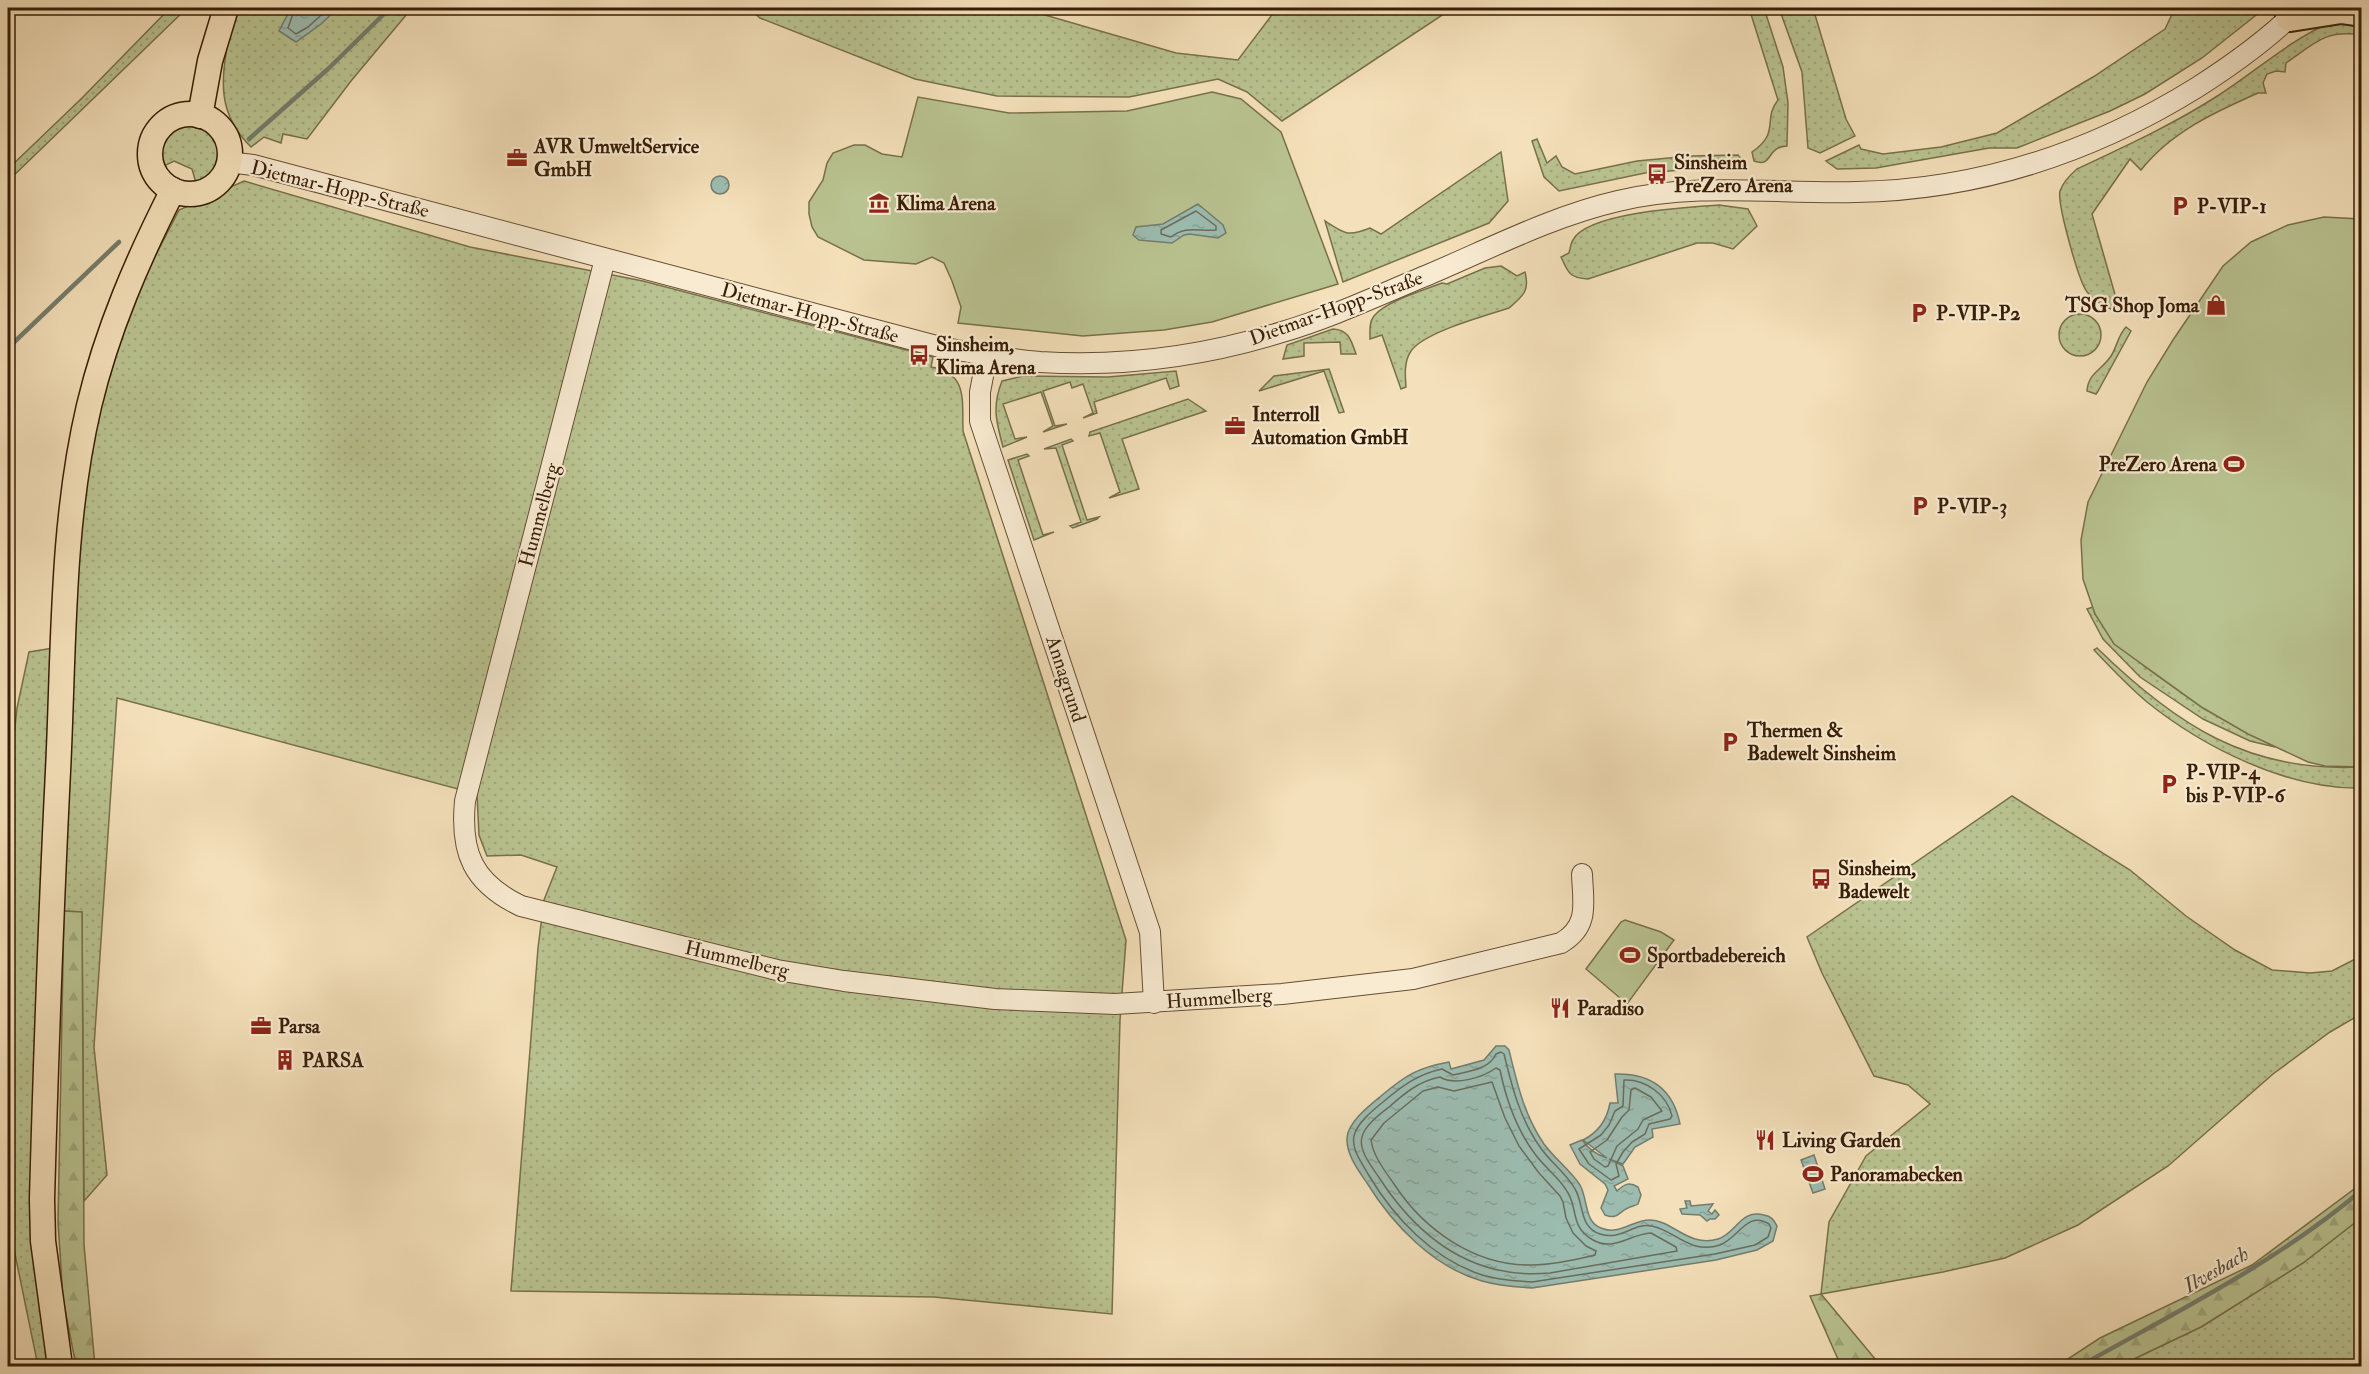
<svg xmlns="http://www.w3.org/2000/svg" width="2369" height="1374" font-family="'IM FELL Double Pica',serif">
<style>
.grass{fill:url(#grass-dots);stroke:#78704b;stroke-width:1.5}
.forest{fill:url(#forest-firs);stroke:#78704b;stroke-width:1.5}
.green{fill:#b9c391;stroke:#78704b;stroke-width:1.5}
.water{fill:url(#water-ripples);stroke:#747d6d;stroke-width:1.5}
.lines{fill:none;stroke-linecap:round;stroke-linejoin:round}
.shore{stroke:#6a6d5c;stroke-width:1.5}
.stream{stroke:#747d6d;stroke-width:4.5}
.minor-casing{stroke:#674e32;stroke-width:22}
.major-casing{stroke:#381d05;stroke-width:27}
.highway-casing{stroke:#381d05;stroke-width:32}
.minor{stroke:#f8ebd2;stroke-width:20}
.major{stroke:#f4e0ba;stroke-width:24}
.highway{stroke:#f4e0ba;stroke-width:28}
.labels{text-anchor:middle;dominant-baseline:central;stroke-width:4.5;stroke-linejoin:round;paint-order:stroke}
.poi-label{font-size:20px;font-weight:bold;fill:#381d05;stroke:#f8ebd2;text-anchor:start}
.street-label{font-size:20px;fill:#381d05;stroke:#f8ebd2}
.water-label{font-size:21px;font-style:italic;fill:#564d39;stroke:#f8ebd2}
</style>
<defs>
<pattern id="grass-dots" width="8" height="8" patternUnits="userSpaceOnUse" patternTransform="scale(1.5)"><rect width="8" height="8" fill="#b9c391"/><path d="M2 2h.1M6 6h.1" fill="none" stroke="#a0a77c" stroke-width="1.8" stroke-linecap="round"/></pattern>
<pattern id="forest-firs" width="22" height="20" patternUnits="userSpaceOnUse" patternTransform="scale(1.5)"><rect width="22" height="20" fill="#b9c391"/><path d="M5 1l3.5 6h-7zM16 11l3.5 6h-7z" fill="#a0a77c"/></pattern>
<pattern id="water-ripples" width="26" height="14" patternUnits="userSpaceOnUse" patternTransform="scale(1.5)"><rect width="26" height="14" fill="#9cbdb2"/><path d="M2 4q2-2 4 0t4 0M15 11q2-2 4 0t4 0" fill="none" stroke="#87a298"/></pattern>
</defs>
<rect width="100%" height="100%" fill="#f4e0ba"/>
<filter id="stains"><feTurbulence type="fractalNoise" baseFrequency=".00333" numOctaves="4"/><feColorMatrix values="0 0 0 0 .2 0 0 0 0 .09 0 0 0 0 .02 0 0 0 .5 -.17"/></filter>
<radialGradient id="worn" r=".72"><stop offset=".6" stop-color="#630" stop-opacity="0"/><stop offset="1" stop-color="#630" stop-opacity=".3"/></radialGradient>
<g class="grass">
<path d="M170 8H187L8 181V169L82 98Z"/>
<path d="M235 8H412L351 81 307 139 283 134 281 143 264 137 251 147C209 105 226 67 231 16Z"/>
<path d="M749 8H1021L1176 53 1238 60 1277 8H1453L1282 121 1247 92 1218 79 1129 97 997 96 915 79 760 18Z"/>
<path d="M1749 8H1764L1783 67 1788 103 1787 146C1765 147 1774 168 1754 161L1752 152C1781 132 1762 120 1778 100Z"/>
<path d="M1779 8H1813L1846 119 1855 136 1820 153 1808 148 1802 72Z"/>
<path d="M2175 8H2265L2202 58 2145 94 2110 111 2017 148H1989L1876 168 1837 169 1826 161 1859 145 1861 149 1883 154 1941 147 1997 133 2093 77 2165 29Z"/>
<path d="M2329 23 2361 24V35C2325 29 2314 44 2286 63L2285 72 2276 71 2267 74 2263 83 2266 93H2258C2215 112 2171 132 2141 170L2130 159 2092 214 2120 312C2108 309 2096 302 2088 293 2079 284 2057 203 2060 191 2063 182 2070 175 2077 169 2126 146 2174 124 2219 95 2256 71 2289 41 2329 23Z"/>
<path d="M188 122C226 124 232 170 196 183L192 169 174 161 162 167C154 144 165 127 188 122Z"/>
<path d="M1537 139 1547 163 1556 156 1562 167 1575 174 1637 161 1690 156 1738 155 1743 162 1742 170 1706 168 1645 173 1559 191 1544 177 1532 141Z"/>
<path d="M1501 152 1508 201 1489 223 1343 282 1325 221C1345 234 1348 237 1370 228L1381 234Z"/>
<path d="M244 181 470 247 643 281 933 357 931 367C968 373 962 400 963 431L1126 940 1120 1020 1112 1314 934 1297 511 1291 538 948 544 900 557 867 521 855 487 856 479 835 477 794 117 698 94 1047 107 1175 84 1201 82 912 64 911 76 576 87 474 105 379 143 280 179 210Z"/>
<path d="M1719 205 1748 209 1757 226 1733 249 1713 243H1697L1588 279C1570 278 1568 273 1561 257L1569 253C1570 249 1571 243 1573 240 1587 212 1690 207 1719 205Z"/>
<path d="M1501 266 1517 276 1525 272C1530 291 1523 296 1509 308 1485 316 1424 332 1411 351 1404 361 1405 375 1406 387L1401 389 1382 335 1370 339C1370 331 1369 322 1374 316 1386 301 1424 290 1442 283L1447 284 1485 268Z"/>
<circle cx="2080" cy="335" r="21"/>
<path d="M2126 327 2131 331 2098 391 2096 394 2087 391C2088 373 2102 370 2111 356 2117 347 2118 335 2126 327Z"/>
<path d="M1333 329C1349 330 1351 340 1356 354H1341L1340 342 1304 343V356L1283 359 1287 345Z"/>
<path d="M1329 369 1344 412 1339 413 1324 371 1259 391 1274 376Z"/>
<path d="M1176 371 1179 386 1170 389 1166 378 1094 402 1097 413 1083 418 1093 413 1083 384 1072 388 1070 382 1043 391 1055 426 1067 424 1043 432 1053 426 1041 392 1003 404 1015 439 1027 437 1003 447C996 421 992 406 1002 381L1023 376 1108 377Z"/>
<path d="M1188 399 1206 411 1122 439 1139 489 1109 498 1120 492 1100 433 1089 436 1090 432Z"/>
<path d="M1071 439 1073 441 1062 445 1087 520 1099 517 1097 519 1073 528 1070 526 1081 522 1056 448 1044 449Z"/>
<path d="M1027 454 1029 456 1018 460 1043 535 1054 532 1034 540 1008 460Z"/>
<path d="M2093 607 2095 614 2144 666 2203 708 2275 747 2250 741 2203 719 2140 677 2103 639 2087 609Z"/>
<path d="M54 648 41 875 38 986 53 1366H38L8 1220V794L17 708 29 652Z"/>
<path d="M2097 648C2175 724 2248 773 2361 767V788C2288 790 2203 747 2147 702 2128 686 2111 668 2094 650Z"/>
<path d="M2012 796 2130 870 2186 916 2235 950 2272 970 2310 973 2332 971 2361 956V1014L2330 1032 2273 1074 2168 1166 2078 1225 2005 1258 1943 1272 1821 1294 1829 1222 1866 1156 1930 1104 1908 1085 1874 1076 1822 973 1807 937Z"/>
<path d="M2361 1218V1366H2119L2201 1327 2303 1263Z"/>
</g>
<g class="forest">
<path d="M64 911 82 912 84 1245 95 1366H76L63 1299 58 1222Z"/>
<path d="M2361 1184V1218L2303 1263 2201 1327 2119 1366H2057L2100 1338 2252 1265Z"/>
<path d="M1821 1294 1881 1366H1841L1810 1296Z"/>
</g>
<g class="green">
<path d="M1212 92 1241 99 1281 132 1338 284 1212 322 1164 330 1083 336 958 323 961 307 952 281 944 263 932 257 916 264 864 260 818 237 812 227 809 214V202L823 180 827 163 833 153 854 145H865L882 154 902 157 918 97 1009 113 1127 111Z"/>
<path d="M2324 217 2361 219V767L2325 766 2308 762 2248 734 2203 708 2114 644 2095 614 2083 579 2081 540 2088 502 2147 382 2173 340 2223 266 2251 242 2288 225Z"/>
<path d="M1625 920 1661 932 1674 940 1627 1004 1586 969 1621 922Z"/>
</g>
<g class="water">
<path d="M291 8H338L321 24 296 42 279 31Z"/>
<circle cx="720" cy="185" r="9"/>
<path d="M1198 204 1223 225 1226 233 1218 238 1190 234 1184 235 1172 243 1139 240 1133 235 1136 227 1163 224Z"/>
<path d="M1496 1046H1505L1509 1050C1517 1083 1524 1115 1544 1144 1555 1159 1570 1170 1580 1185 1588 1199 1584 1222 1601 1228 1619 1236 1632 1220 1650 1220 1672 1220 1689 1248 1718 1239 1737 1233 1740 1209 1764 1215 1771 1216 1774 1220 1777 1226L1773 1241 1757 1250 1716 1260 1532 1288C1515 1287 1499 1286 1482 1281 1433 1267 1393 1225 1367 1183 1358 1170 1346 1154 1347 1138 1348 1122 1370 1105 1381 1096 1406 1075 1417 1068 1449 1062L1451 1069 1484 1060Z"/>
<path d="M1615 1074C1650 1073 1673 1089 1680 1124L1652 1129 1653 1137 1635 1147 1623 1164 1609 1159 1623 1166 1628 1179 1614 1186 1617 1191C1624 1185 1628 1181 1638 1187L1641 1195 1638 1204C1635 1206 1631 1206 1628 1208 1618 1212 1618 1220 1605 1215L1601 1208 1608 1190 1605 1184 1580 1164 1570 1145 1582 1140C1588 1148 1597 1155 1607 1158L1583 1140C1599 1132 1607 1120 1610 1103H1618Z"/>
<path d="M1814 1155 1825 1189 1813 1193 1801 1160Z"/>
<path d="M1685 1201H1690L1691 1206 1713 1204 1708 1211 1712 1214 1715 1210 1719 1215 1715 1219H1710L1707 1221 1700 1215 1682 1214 1680 1209 1687 1208Z"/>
</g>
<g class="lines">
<g class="shore">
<path d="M295 8 288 28 296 34 308 27 329 8"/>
<path d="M1196 211 1216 226V230C1199 232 1186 225 1171 237L1161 234V230Z"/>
<path d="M1501 1052 1504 1054C1512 1087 1520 1119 1540 1147 1550 1162 1566 1173 1575 1189 1584 1203 1579 1228 1600 1234 1622 1241 1634 1222 1652 1226 1674 1230 1690 1255 1720 1245 1739 1238 1747 1210 1769 1224L1771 1228 1768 1237 1755 1245 1715 1254 1532 1282C1515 1281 1498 1280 1482 1275 1433 1259 1394 1218 1368 1174 1362 1163 1351 1149 1354 1136 1357 1123 1373 1110 1383 1102 1402 1086 1418 1074 1442 1069L1453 1075C1468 1071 1489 1070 1496 1054Z"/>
<path d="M1496 1068 1500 1070C1506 1099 1517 1130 1535 1154 1545 1168 1560 1178 1568 1193 1578 1209 1570 1227 1593 1240 1614 1252 1630 1234 1651 1233L1676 1247 1677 1251 1550 1273C1474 1280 1420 1240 1380 1179 1373 1168 1358 1151 1362 1137 1364 1126 1380 1114 1389 1107 1405 1093 1419 1081 1440 1077 1454 1086 1482 1078 1496 1068Z"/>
<path d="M1624 1080C1646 1079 1667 1095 1672 1116L1670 1119 1649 1124 1645 1134 1632 1142 1623 1152 1616 1164 1619 1176 1611 1180 1589 1164 1579 1149 1601 1135 1609 1125 1615 1111 1623 1106Z"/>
<path d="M1492 1082 1505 1118 1519 1146 1539 1173 1560 1196 1563 1202 1566 1218 1573 1233 1586 1246 1596 1251 1595 1255C1575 1260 1552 1265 1531 1265 1475 1266 1424 1230 1394 1184 1385 1171 1373 1156 1371 1140L1384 1123 1423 1091 1438 1087 1454 1091Z"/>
<path d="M1635 1088 1651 1097 1662 1111 1643 1120 1638 1129 1617 1146 1608 1166 1605 1167 1594 1159 1590 1152 1607 1140 1622 1117 1629 1110 1631 1090Z"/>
</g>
<g class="stream">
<path d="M249 139 328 69 390 8"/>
<path d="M8 348 119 242"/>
<path d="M2080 1366C2176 1312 2277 1262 2362 1190"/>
</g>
<g class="minor-casing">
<g id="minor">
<path d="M228 162 253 165 940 347C973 353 1006 359 1040 362 1121 367 1205 356 1282 332 1333 317 1381 294 1430 274 1491 248 1553 216 1618 201 1697 182 1776 194 1856 192 1980 190 2091 153 2196 88 2232 65 2269 39 2299 8"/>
<path d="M605 259 465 801C460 853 473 883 521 906L777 970 844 981 995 999 1115 1004 1282 994 1413 979 1561 943C1590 926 1583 903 1582 874"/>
<path d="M987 355 980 392V421L1150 932 1154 1003"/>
</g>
</g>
<g class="major-casing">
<g id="major">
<circle cx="190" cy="154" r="40"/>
<path d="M200 116 210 61 226 8"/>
<path d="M60 1366 43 1241 42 1199C46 1056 51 913 58 771 64 650 61 525 89 406 107 330 138 259 173 190"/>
</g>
</g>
<g class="highway-casing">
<path id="highway" d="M2290 17 2341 9 2362 12"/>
</g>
<use href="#minor" class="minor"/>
<use href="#major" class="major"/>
<use href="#highway" class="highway"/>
</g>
<defs>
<g id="office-bare" transform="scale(1.62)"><path d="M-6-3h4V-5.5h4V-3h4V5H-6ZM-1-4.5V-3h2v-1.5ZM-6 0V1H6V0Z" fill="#8f2418" stroke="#f8ebd2" stroke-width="2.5" paint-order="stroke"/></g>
<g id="bus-bare" transform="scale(1.62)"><path d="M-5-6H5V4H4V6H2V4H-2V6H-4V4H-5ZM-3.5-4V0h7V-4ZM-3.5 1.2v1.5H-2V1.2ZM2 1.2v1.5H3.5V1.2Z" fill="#8f2418" stroke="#f8ebd2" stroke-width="2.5" paint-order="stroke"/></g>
<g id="museum-bare" transform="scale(1.62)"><path d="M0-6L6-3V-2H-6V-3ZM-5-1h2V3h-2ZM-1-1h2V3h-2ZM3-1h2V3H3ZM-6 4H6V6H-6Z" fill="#8f2418" stroke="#f8ebd2" stroke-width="2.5" paint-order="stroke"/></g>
<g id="parking-bare" transform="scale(1.62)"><path d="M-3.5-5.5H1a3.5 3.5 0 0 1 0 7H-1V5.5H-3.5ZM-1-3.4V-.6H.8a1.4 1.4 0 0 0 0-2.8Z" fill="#8f2418" stroke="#f8ebd2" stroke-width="2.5" paint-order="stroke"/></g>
<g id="shop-bare" transform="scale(1.62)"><path d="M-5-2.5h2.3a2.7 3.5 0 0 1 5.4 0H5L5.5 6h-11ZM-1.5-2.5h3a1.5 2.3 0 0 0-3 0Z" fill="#8f2418" stroke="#f8ebd2" stroke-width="2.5" paint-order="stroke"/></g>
<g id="stadium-bare" transform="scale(1.62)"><path d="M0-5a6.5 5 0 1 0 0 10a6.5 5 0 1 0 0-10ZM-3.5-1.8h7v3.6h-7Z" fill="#8f2418" stroke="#f8ebd2" stroke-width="2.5" paint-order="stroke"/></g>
<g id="restaurant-bare" transform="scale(1.62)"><path d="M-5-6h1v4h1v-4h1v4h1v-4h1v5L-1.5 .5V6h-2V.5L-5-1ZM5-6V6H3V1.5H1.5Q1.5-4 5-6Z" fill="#8f2418" stroke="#f8ebd2" stroke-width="2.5" paint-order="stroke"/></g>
<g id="building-bare" transform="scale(1.62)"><path d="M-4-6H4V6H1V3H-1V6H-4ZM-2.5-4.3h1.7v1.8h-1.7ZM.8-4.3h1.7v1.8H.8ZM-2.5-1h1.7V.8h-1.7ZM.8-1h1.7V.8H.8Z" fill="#8f2418" stroke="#f8ebd2" stroke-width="2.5" paint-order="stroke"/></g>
</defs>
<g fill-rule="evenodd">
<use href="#office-bare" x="517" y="158"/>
<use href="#bus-bare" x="1657" y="174"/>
<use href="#museum-bare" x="879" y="203"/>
<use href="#parking-bare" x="2180" y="206"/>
<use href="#shop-bare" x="2216" y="305"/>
<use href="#parking-bare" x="1919" y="313"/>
<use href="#bus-bare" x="919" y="355"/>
<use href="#office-bare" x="1235" y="426"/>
<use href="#stadium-bare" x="2234" y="464"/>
<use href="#parking-bare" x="1920" y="506"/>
<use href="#parking-bare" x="1730" y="742"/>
<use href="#parking-bare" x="2169" y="784"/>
<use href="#bus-bare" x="1821" y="879"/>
<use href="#stadium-bare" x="1630" y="955"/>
<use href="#restaurant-bare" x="1560" y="1008"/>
<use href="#office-bare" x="261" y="1026"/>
<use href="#building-bare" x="285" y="1060"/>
<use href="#restaurant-bare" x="1765" y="1140"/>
<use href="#stadium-bare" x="1813" y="1174"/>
</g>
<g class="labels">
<g class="poi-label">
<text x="534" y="146">AVR UmweltService<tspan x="534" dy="23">GmbH</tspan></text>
<text x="1674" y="162">Sinsheim<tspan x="1674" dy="23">PreZero Arena</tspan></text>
<text x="896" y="203">Klima Arena</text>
<text x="2197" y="206">P-VIP-1</text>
<text x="2199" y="305" text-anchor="end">TSG Shop Joma</text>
<text x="1936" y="313">P-VIP-P2</text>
<text x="936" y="344">Sinsheim,<tspan x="936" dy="23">Klima Arena</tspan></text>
<text x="1252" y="414">Interroll<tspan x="1252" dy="23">Automation GmbH</tspan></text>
<text x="2217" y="464" text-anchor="end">PreZero Arena</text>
<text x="1937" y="506">P-VIP-3</text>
<text x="1747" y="730">Thermen &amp;<tspan x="1747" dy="23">Badewelt Sinsheim</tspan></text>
<text x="2186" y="772">P-VIP-4<tspan x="2186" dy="23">bis P-VIP-6</tspan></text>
<text x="1838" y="868">Sinsheim,<tspan x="1838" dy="23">Badewelt</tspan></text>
<text x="1647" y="955">Sportbadebereich</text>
<text x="1577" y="1008">Paradiso</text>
<text x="278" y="1026">Parsa</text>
<text x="302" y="1060">PARSA</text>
<text x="1782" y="1140">Living Garden</text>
<text x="1830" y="1174">Panoramabecken</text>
</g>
<g class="street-label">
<text transform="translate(340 189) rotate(14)">Dietmar-Hopp-Straße</text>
<text transform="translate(1336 308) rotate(-20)">Dietmar-Hopp-Straße</text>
<text transform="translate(810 313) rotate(15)">Dietmar-Hopp-Straße</text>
<text transform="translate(539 515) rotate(-75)">Hummelberg</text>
<text transform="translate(1066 679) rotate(72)">Annagrund</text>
<text transform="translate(737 959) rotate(13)">Hummelberg</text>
<text transform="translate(1219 998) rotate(-4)">Hummelberg</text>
</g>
<g class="water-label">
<text transform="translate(2216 1270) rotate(-30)">Ilvesbach</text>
</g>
</g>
<rect width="2369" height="1374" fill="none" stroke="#f4e0ba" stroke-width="30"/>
<rect x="9" y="9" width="2351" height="1356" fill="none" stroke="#381d05" stroke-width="3"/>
<rect x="15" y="15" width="2339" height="1344" fill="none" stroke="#381d05" stroke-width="1.5"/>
<rect width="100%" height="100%" filter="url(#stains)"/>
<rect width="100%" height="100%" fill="url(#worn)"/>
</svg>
